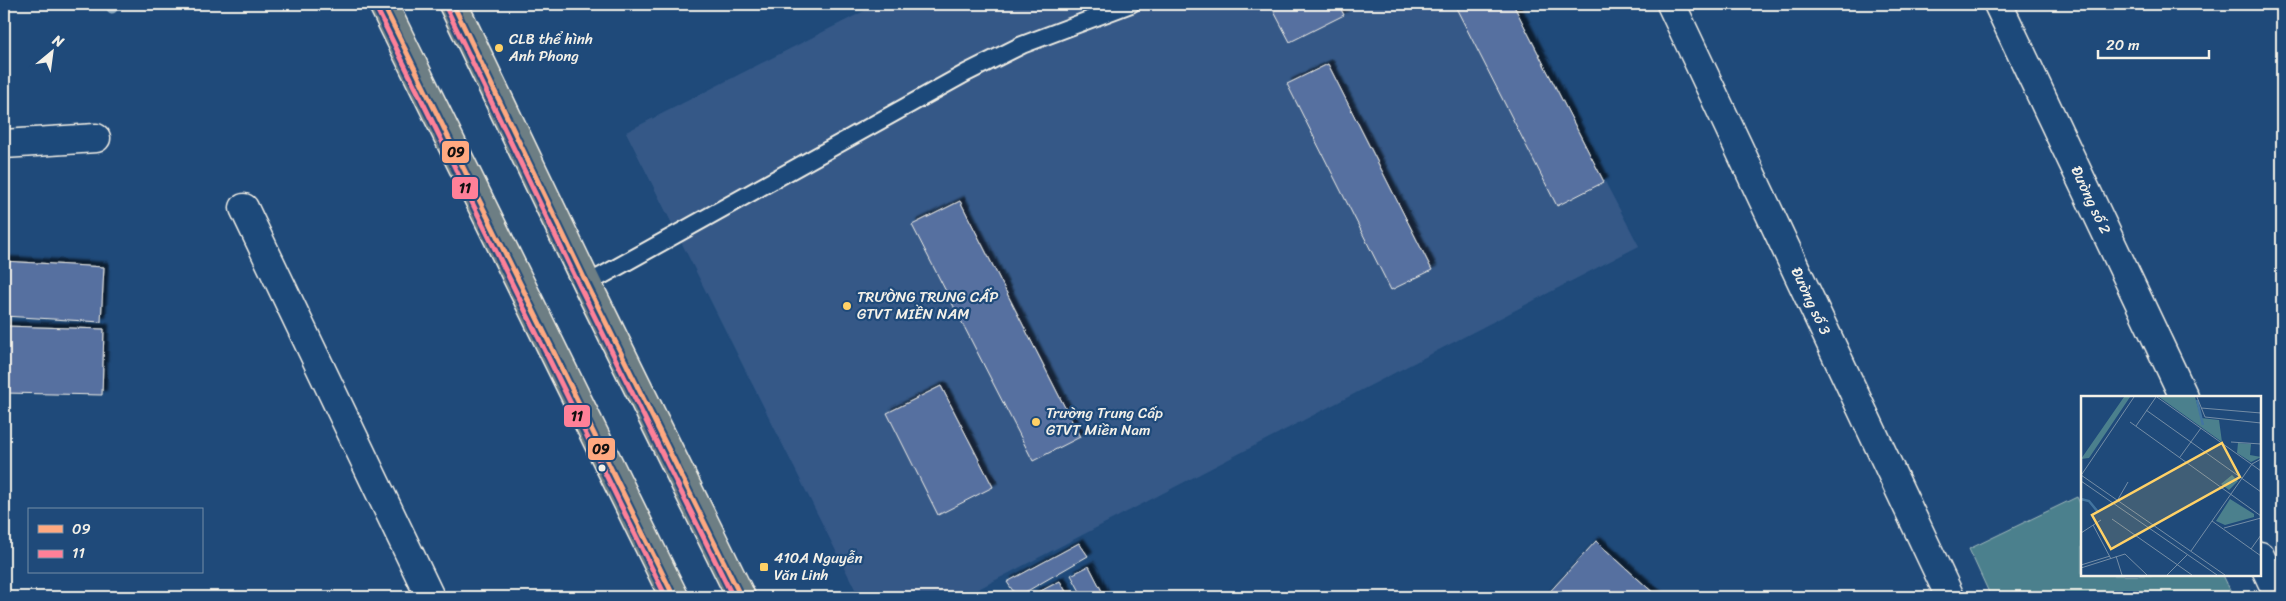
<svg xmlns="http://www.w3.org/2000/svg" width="2286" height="601" font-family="Sriracha,sans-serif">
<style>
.built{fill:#345887}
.green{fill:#4b808d;stroke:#a0b8ba}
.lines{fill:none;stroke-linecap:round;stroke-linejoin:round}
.stream{stroke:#8aa7bd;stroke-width:11}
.building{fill:#5770a0;stroke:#f4f1e8;filter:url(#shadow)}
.service-casing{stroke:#f4f1e8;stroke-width:20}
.minor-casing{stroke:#f4f1e8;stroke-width:31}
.trunk-casing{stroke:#f4f1e8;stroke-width:31}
.service{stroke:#1f4a7a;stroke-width:16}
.minor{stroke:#1f4a7a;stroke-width:28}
.trunk{stroke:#6d7e84;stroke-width:28}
.bus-1-casing{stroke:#1f4a7a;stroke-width:9}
.bus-2-casing{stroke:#1f4a7a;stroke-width:9}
.bus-1{stroke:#ffa980;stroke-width:5}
.bus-2{stroke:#ff8098;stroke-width:5}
.poi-dot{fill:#ffd166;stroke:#1f4a7a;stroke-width:2}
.bus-dot{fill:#f4f1e8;stroke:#1f4a7a;stroke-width:2}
.labels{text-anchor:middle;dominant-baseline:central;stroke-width:4.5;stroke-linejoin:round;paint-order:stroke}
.poi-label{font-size:15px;fill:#f4f1e8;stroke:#1f4a7a;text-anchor:start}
.street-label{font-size:15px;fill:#f4f1e8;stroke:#1f4a7a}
.inset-river{fill:none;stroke:#4375a0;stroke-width:2.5}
.inset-road{fill:none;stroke:#748da6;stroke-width:1}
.view{fill:#ffd166;fill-opacity:0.15;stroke:#ffd166;stroke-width:2.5}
.inset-edge{fill:none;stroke:#f4f1e8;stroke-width:2.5}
.line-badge{stroke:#1f4a7a;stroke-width:2}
.pale-badge-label{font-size:14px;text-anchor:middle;font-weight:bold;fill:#111}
</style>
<defs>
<filter id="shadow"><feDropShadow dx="4.5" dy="-4.5" stdDeviation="1" flood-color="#0009"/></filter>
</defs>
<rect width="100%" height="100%" fill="#1f4a7a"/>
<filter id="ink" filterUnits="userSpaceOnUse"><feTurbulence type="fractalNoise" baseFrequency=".02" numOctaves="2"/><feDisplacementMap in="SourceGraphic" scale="10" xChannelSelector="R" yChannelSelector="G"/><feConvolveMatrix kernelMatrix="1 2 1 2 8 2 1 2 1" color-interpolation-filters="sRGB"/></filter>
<g filter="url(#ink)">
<path class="built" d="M878 4H1511L1639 246 963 597H859L626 132Z"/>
<path class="green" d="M2077 497 2082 507V575H2223L2232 594 2231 597H1991L1969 549Z"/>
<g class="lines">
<path class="stream" d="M109 4 112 8"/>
</g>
<g class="building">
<path d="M1270 4H1338L1344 15 1290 42Z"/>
<path d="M1454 4H1513L1604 182 1557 206Z"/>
<path d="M1328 64 1432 270 1391 290 1287 84Z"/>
<path d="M960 201 1080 437 1033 461 912 225Z"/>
<path d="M4 261 104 267 101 322 4 316Z"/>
<path d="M4 326 104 329 102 395 4 393Z"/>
<path d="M941 386 993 487 938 515 887 413Z"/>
<path d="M1596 541 1658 597H1545Z"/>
<path d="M1079 543 1088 556 1017 597 1007 582Z"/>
<path d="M1089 566 1105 597H1083L1071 575Z"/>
<path d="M1060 581 1069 597H1029Z"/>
</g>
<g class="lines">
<g class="service-casing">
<path id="service" d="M587 284 966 73 1022 45 1131 4"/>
</g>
<g class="minor-casing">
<g id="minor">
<path d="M1671 4 1950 597"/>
<path d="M1998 4 2184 397"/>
<path d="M4 144 96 138"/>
<path d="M244 208 430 597"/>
<path d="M2260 556 2279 597"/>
</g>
</g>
<g class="trunk-casing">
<g id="trunk">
<path d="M383 4 674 597"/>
<path d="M453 4 587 284 741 597"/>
</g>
</g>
<use href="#service" class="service"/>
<use href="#minor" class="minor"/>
<use href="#trunk" class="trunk"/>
<g class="bus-1-casing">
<g id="bus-1">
<path d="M383 4 674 597"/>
<path d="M453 4 587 284 741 597"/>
</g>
</g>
<g class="bus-2-casing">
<g id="bus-2">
<path d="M376 7 666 597"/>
<path d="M446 7 580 287 733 597"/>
</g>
</g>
<use href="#bus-1" class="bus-1"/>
<use href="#bus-2" class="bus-2"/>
</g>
</g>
<g class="poi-dot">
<circle cx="499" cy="48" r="5"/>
<circle cx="847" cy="306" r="5"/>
<circle cx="1036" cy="422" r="5"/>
<rect x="759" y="562" width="10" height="10" rx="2.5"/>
</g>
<circle class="bus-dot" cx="602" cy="468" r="4.5"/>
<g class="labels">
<g class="poi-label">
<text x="509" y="39">CLB thể hình<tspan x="509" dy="17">Anh Phong</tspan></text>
<text x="857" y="297">TRƯỜNG TRUNG CẤP<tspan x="857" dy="17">GTVT MIỀN NAM</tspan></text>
<text x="1046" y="413">Trường Trung Cấp<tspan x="1046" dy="17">GTVT Miền Nam</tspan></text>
<text x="774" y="558">410A Nguyễn<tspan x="774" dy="17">Văn Linh</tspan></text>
</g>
<g class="street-label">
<text transform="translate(2091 200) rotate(65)">Đường số 2</text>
<text transform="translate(1811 301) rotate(65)">Đường số 3</text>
</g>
</g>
<g transform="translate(2081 396)">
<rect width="180" height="180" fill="#1f4a7a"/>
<path d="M43 1H49L8 62 0 63ZM78 1H114L120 22 138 24 141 46ZM157 47 170 48 169 59 180 61 170 66 156 57ZM151 79 157 85 148 94 140 88ZM149 103 173 118V121L144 129 135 125Z" fill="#4b808d"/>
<path class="inset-river" d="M116 4 122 29M0 103 8 105 17 116"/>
<path class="inset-road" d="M76 1 180 75M116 1 124 21 180 27M120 12 180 17M65 14 180 96M49 26 180 120M55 30 75 1M150 46 180 48M99 61 120 32M1 78 53 1M0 79 144 179M0 85 136 179M36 105 47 86M31 123 111 179M131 125 180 160M12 129 30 163M143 132 180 122M0 137 20 124M170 153 180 139M110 155 171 68 180 63M35 160 41 179M0 169 29 160M0 172 44 158 66 179M86 179 106 159"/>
<path class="view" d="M141 47 159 81 30 153 11 119Z"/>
<rect width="180" height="180" class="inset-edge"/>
</g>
<g class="line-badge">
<rect x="441" y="140" width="29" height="24" rx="5" fill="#ffa980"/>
<rect x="451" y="176" width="28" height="24" rx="5" fill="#ff8098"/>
<rect x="563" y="404" width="28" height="24" rx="5" fill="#ff8098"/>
<rect x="587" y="437" width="29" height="24" rx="5" fill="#ffa980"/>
</g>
<g class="pale-badge-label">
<text x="456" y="157">09</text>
<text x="465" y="193">11</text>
<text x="577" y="421">11</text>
<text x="601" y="454">09</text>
</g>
<rect width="2286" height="601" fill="none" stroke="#1f4a7a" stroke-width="20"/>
<rect x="10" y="10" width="2266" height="581" fill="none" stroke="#f4f1e8" stroke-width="2" filter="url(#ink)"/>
<rect x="28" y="508" width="175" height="65" fill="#1f4a7a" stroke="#748da6"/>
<rect x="38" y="525" width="25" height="8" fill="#ffa980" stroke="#748da6"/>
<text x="72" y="534" font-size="15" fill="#f4f1e8">09</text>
<rect x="38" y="550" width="25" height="8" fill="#ff8098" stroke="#748da6"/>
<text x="72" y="558" font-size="15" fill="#f4f1e8">11</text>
<g transform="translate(52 52) rotate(29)" stroke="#1f4a7a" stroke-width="4" paint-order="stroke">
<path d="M0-4L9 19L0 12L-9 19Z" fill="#f4f1e8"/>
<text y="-8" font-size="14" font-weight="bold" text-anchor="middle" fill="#f4f1e8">N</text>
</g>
<path d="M2098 50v8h111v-8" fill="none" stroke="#f4f1e8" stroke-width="2.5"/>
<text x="2106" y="50" font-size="15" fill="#f4f1e8" stroke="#1f4a7a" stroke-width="4" paint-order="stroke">20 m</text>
</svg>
